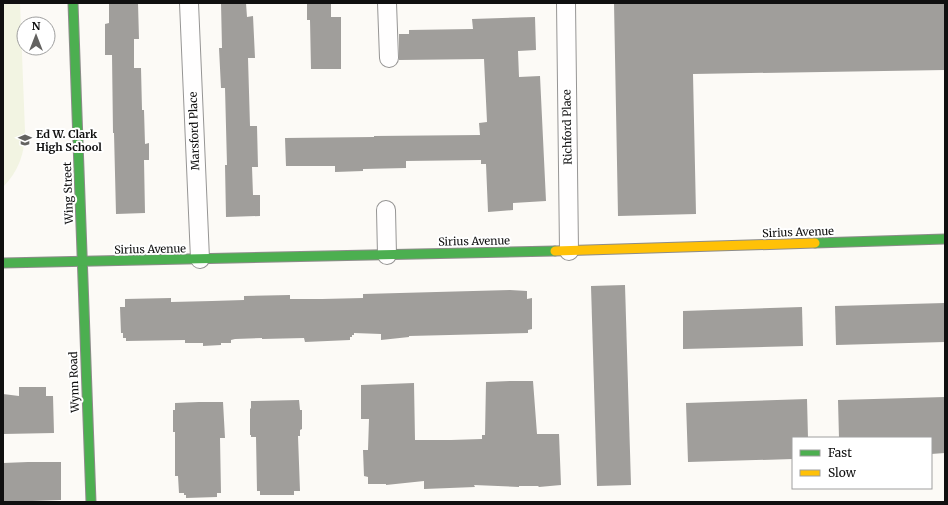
<svg xmlns="http://www.w3.org/2000/svg" width="948" height="505" font-family="Merriweather,serif">
<style>
.pitch{fill:#f2f4e2}
.building{fill:#a09e9b}
.lines{fill:none;stroke-linecap:round;stroke-linejoin:round}
.street-casing{stroke:#969594;stroke-width:20}
.fast-casing{stroke:#8d8c8a;stroke-width:11}
.slow-casing{stroke:#8d8c8a;stroke-width:11}
.street{stroke:#fffefe;stroke-width:18}
.fast{stroke:#4caf50;stroke-width:9}
.slow{stroke:#ffc107;stroke-width:9}
.labels{text-anchor:middle;dominant-baseline:central;stroke-width:4;stroke-linejoin:round;paint-order:stroke}
.street-label{font-size:11px;fill:#101010;stroke:#fff}
.poi-label{font-size:11px;font-weight:bold;fill:#101010;stroke:#fff;text-anchor:start}
</style>
<rect width="100%" height="100%" fill="#fcfaf6"/>
<path class="pitch" d="M3 3H20L25 131C25 152 19 171 3 187Z"/>
<g class="building">
<path d="M109 3H138L139 39H134V68H141L142 110H144L145 144 149 143V160H144L145 213 116 214 114 133H113L112 55H105V24L109 23Z"/>
<path d="M221 3H246L247 17 253 16 255 58H248L250 126H257L258 167H252L253 195H260V216L226 217 225 165H227L225 88H221L219 48H222Z"/>
<path d="M307 3H331V17H341V69H311L310 20H307Z"/>
<path d="M614 3H945V70L693 74 696 214 618 216Z"/>
<path d="M535 17 536 50 518 51 519 77 540 76 546 201 513 203V210L488 212 486 164H481V160L406 161V168L363 169V171L335 172V166H286L285 138 374 137V136L480 135 479 123 487 122 484 59 399 60V34H409V30L473 29 472 19Z"/>
<path d="M625 285 631 485 597 486 591 286Z"/>
<path d="M510 290 527 291V299L532 298V329L528 330V333L409 336V337L381 340V334L354 333V335H352V337H350V340L305 342 304 338 262 339V338L235 339 231 340V343H221V345L203 346V343H185V340L126 341V338H123V333H121L120 307H125V299L171 298V302L212 301 244 300V296L290 295V299H322L363 298V294Z"/>
<path d="M945 303V342L836 345 835 306Z"/>
<path d="M802 307 803 346 683 349V311Z"/>
<path d="M511 381H533L537 434H559L561 485 539 487 538 486H519V487L474 485 475 487 424 489V481L386 485V484H368V477L364 476 363 450H368L369 419H361V385L414 383 415 440H451L482 439V435H485L486 382Z"/>
<path d="M19 387H46V396H53L54 433 3 434V394L19 396Z"/>
<path d="M945 397V453L931 454V438H839L838 400Z"/>
<path d="M807 399 808 438H793V459L688 462 686 403Z"/>
<path d="M299 400 300 410H302V429L300 430V436H298L300 491H294V495H260V491H257L256 437H251V435H250V409L251 408V401Z"/>
<path d="M199 402H223L225 438H220L221 493H217V497L186 498V495H184V493H179L178 476H175V432H173V410H175V403Z"/>
<path d="M28 462H61V500L4 502 3 463Z"/>
</g>
<g class="lines">
<g class="street-casing">
<g id="street">
<path d="M189 3 200 259"/>
<path d="M387 3 389 58"/>
<path d="M566 3 569 251"/>
<path d="M386 210 387 255"/>
</g>
</g>
<g class="fast-casing">
<g id="fast">
<path d="M73 3 91 502"/>
<path d="M815 243 945 239"/>
<path d="M3 263 555 251"/>
</g>
</g>
<g class="slow-casing">
<path id="slow" d="M555 251 815 243"/>
</g>
<use href="#street" class="street"/>
<use href="#fast" class="fast"/>
<use href="#slow" class="slow"/>
</g>
<defs>
<g id="school-bare" transform="scale(1.08)"><path d="M0-5L7-2L0 1L-7-2ZM-4 1L0 2.5L4 1V4Q0 6-4 4Z" fill="#636260" stroke="#fff" stroke-width="2.5" paint-order="stroke"/></g>
</defs>
<g fill-rule="evenodd">
<use href="#school-bare" x="25" y="140"/>
</g>
<g class="labels">
<g class="street-label">
<text transform="translate(567 127) rotate(-91)">Richford Place</text>
<text transform="translate(194 131) rotate(-92)">Marsford Place</text>
<text transform="translate(68 193) rotate(-92)">Wing Street</text>
<text transform="translate(798 232) rotate(-2)">Sirius Avenue</text>
<text transform="translate(474 241) rotate(-1)">Sirius Avenue</text>
<text transform="translate(150 249) rotate(-1)">Sirius Avenue</text>
<text transform="translate(74 382) rotate(-92)">Wynn Road</text>
</g>
<g class="poi-label">
<text x="36" y="134">Ed W. Clark<tspan x="36" dy="13">High School</tspan></text>
</g>
</g>
<rect width="948" height="505" fill="none" stroke="#101010" stroke-width="8"/>
<rect x="792" y="437" width="140" height="52" fill="#ffffff" stroke="#9f9f9f"/>
<rect x="800" y="450" width="20" height="6" fill="#4caf50" stroke="#9f9f9f"/>
<text x="828" y="457" font-size="12" fill="#101010">Fast</text>
<rect x="800" y="470" width="20" height="6" fill="#ffc107" stroke="#9f9f9f"/>
<text x="828" y="477" font-size="12" fill="#101010">Slow</text>
<g transform="translate(36 36)"><circle r="19" fill="#ffffff" stroke="#9f9f9f"/>
<path d="M0-3L7 15L0 10L-7 15Z" fill="#636260"/>
<text y="-6" font-size="11" font-weight="bold" text-anchor="middle" fill="#101010">N</text>
</g>
</svg>
